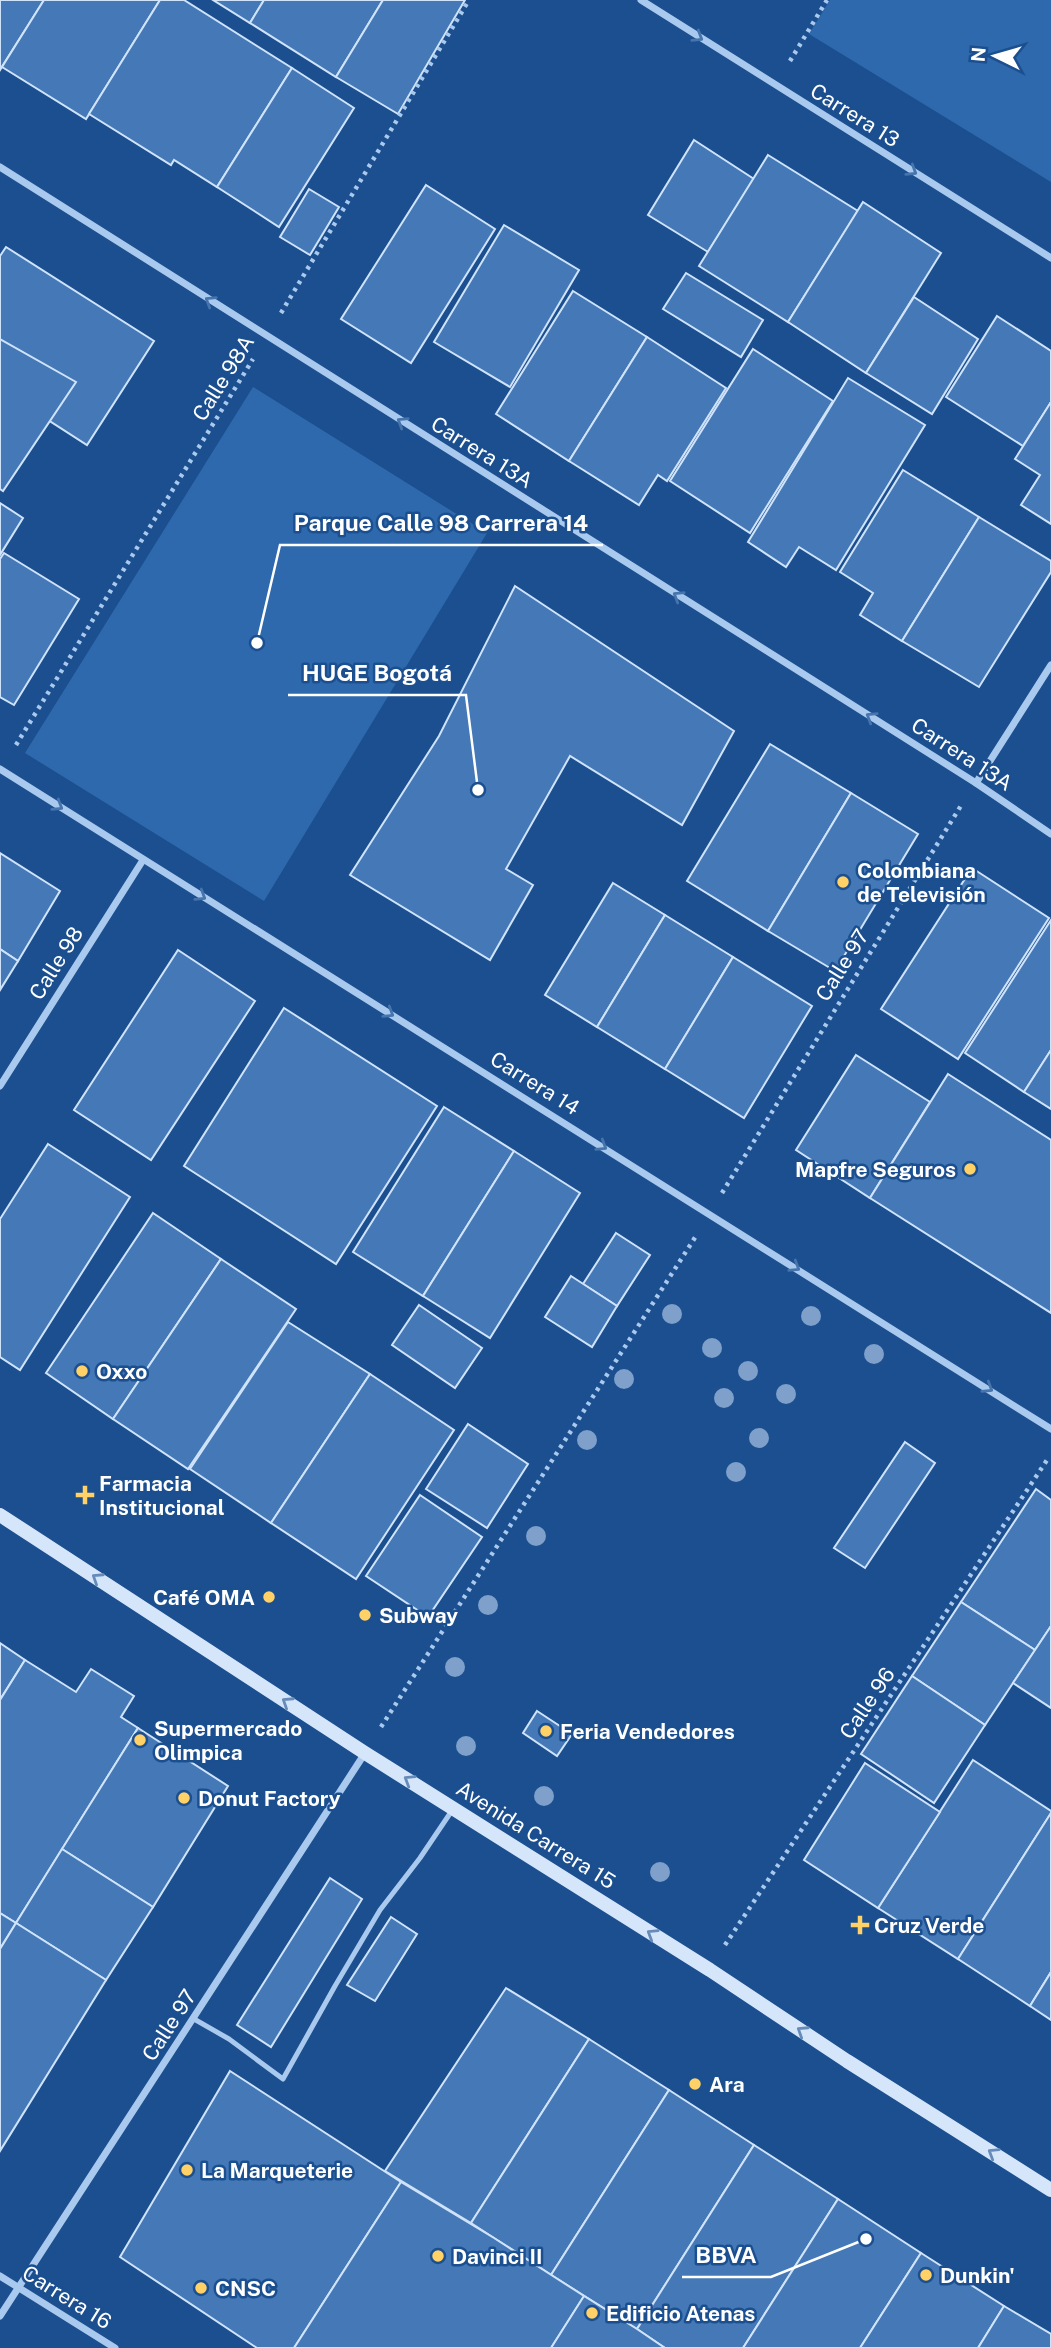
<svg xmlns="http://www.w3.org/2000/svg" width="1051" height="2348" font-family="'Public Sans',sans-serif">
<style>
.green{fill:#2e69ad}
.building{fill:#4478b7;stroke:#cfe3fa;stroke-width:2}
.lines{fill:none;stroke-linecap:round;stroke-linejoin:round}
.path{stroke:#a9c9ee;stroke-width:4.5;stroke-dasharray:3.5 5;stroke-linecap:butt}
.service{stroke:#a9c9ee;stroke-width:5}
.minor{stroke:#a9c9ee;stroke-width:7}
.secondary{stroke:#d6e6fa;stroke-width:14}
.tree{fill:#7ea0ca}
.oneway{stroke:#4674ac}
.oneway2{stroke:#668bba}
.poi-dot{fill:#ffd166;stroke:#1b4f8f;stroke-width:2.5}
.labels{text-anchor:middle;dominant-baseline:central;stroke-width:5;stroke-linejoin:round;paint-order:stroke}
.street-label{font-size:21px;fill:#fff;stroke:#1b4f8f}
.poi-label{font-size:21px;font-weight:bold;fill:#fff;stroke:#1b4f8f;text-anchor:start}
.leader{fill:none;stroke:#fff;stroke-width:2.5}
.callout-dot{fill:#fff;stroke:#1b4f8f;stroke-width:2.5}
.callout-label{font-size:23px;text-anchor:middle;font-weight:bold;fill:#fff;stroke:#1b4f8f;stroke-width:5;stroke-linejoin:round;paint-order:stroke}
</style>
<rect width="100%" height="100%" fill="#1b4f8f"/>
<g class="green">
<path d="M830 0H1051V182L809 34Z"/>
<path d="M253 387 487 533 264 901 25 753Z"/>
</g>
<g class="building">
<path d="M0 0H44L0 70Z"/>
<path d="M44 0H160L86 119 2 67Z"/>
<path d="M160 0H184L292 68 217 187 174 160 171 165 89 114Z"/>
<path d="M213 0H264L250 23Z"/>
<path d="M264 0H383L336 77 250 23Z"/>
<path d="M383 0H465L398 114 336 77Z"/>
<path d="M292 68 354 108 279 227 217 187Z"/>
<path d="M694 140 754 179 708 252 648 215Z"/>
<path d="M768 155 858 211 788 322 699 266Z"/>
<path d="M426 185 495 229 411 363 341 319Z"/>
<path d="M309 189 339 207 310 255 280 237Z"/>
<path d="M863 202 941 253 866 373 788 322Z"/>
<path d="M504 225 579 270 510 387 434 342Z"/>
<path d="M6 247 154 341 87 445 0 389V256Z"/>
<path d="M686 273 763 320 741 357 663 309Z"/>
<path d="M573 291 647 337 569 461 496 414Z"/>
<path d="M914 297 978 339 932 414 866 373Z"/>
<path d="M997 316 1051 351V402L1023 446 946 397Z"/>
<path d="M647 337 726 388 667 481 658 475 639 505 569 461Z"/>
<path d="M0 339 76 382 3 491 0 489Z"/>
<path d="M753 349 833 401 750 533 670 481Z"/>
<path d="M848 378 925 425 836 570 799 547 786 567 748 542Z"/>
<path d="M1051 402V524L1021 505 1040 475 1015 459Z"/>
<path d="M903 470 979 517 902 641 860 615 873 593 840 572Z"/>
<path d="M0 503 23 518 0 555Z"/>
<path d="M979 517 1051 561V572L979 687 902 641Z"/>
<path d="M4 553 79 599 14 705 0 697V559Z"/>
<path d="M515 586 734 731 682 825 570 756 506 869 533 885 490 960 350 875 439 736Z"/>
<path d="M770 744 851 793 768 931 687 881Z"/>
<path d="M851 793 918 834 835 971 768 931Z"/>
<path d="M0 853 60 891 18 961 0 949Z"/>
<path d="M972 868 1049 918 958 1059 881 1009Z"/>
<path d="M613 883 665 915 597 1027 545 995Z"/>
<path d="M665 915 733 957 665 1069 597 1027Z"/>
<path d="M1051 920V1050L1024 1092 965 1053Z"/>
<path d="M0 949 18 961 0 990Z"/>
<path d="M178 950 255 1001 151 1160 74 1110Z"/>
<path d="M733 957 812 1006 744 1118 665 1069Z"/>
<path d="M284 1008 437 1106 336 1264 184 1166Z"/>
<path d="M1051 1050V1109L1024 1092Z"/>
<path d="M856 1055 930 1102 870 1198 796 1150Z"/>
<path d="M948 1074 1051 1140V1313L870 1198Z"/>
<path d="M444 1107 514 1151 423 1296 353 1252Z"/>
<path d="M48 1144 130 1197 20 1370 0 1357V1219Z"/>
<path d="M514 1151 580 1193 490 1338 423 1296Z"/>
<path d="M153 1213 221 1259 113 1419 46 1373Z"/>
<path d="M616 1233 650 1255 617 1306 583 1284Z"/>
<path d="M221 1259 296 1309 188 1469 113 1419Z"/>
<path d="M571 1276 617 1306 592 1347 545 1317Z"/>
<path d="M419 1305 482 1348 455 1388 392 1345Z"/>
<path d="M288 1322 370 1374 271 1523 190 1469Z"/>
<path d="M370 1374 454 1430 356 1579 271 1523Z"/>
<path d="M468 1424 528 1464 487 1528 426 1489Z"/>
<path d="M905 1442 935 1463 865 1568 834 1548Z"/>
<path d="M1036 1489 1051 1500V1626L1035 1650 961 1602Z"/>
<path d="M420 1495 482 1537 428 1617 366 1576Z"/>
<path d="M961 1602 1035 1650 985 1725 912 1676Z"/>
<path d="M1051 1626V1708L1013 1683Z"/>
<path d="M0 1643 25 1660 0 1700Z"/>
<path d="M25 1660 76 1692 91 1669 134 1696 121 1717 138 1728 16 1923 0 1913V1700Z"/>
<path d="M912 1676 985 1725 934 1803 861 1754Z"/>
<path d="M537 1711 572 1734 557 1756 523 1733Z"/>
<path d="M138 1728 228 1786 153 1907 62 1849Z"/>
<path d="M973 1760 1051 1811V1813L958 1959 878 1908Z"/>
<path d="M865 1763 940 1812 878 1908 804 1860Z"/>
<path d="M1051 1813V1972L1030 2006 958 1959Z"/>
<path d="M62 1849 153 1907 106 1980 16 1923Z"/>
<path d="M330 1878 362 1899 271 2047 237 2025Z"/>
<path d="M0 1913 16 1923 0 1949Z"/>
<path d="M391 1917 417 1934 375 2001 347 1985Z"/>
<path d="M16 1923 106 1980 0 2151V1949Z"/>
<path d="M1051 1972V2020L1030 2006Z"/>
<path d="M506 1988 589 2039 471 2223 385 2171Z"/>
<path d="M589 2039 669 2090 551 2275 471 2223Z"/>
<path d="M230 2071 401 2182 294 2348H257L120 2257Z"/>
<path d="M669 2090 754 2145 637 2329 551 2275Z"/>
<path d="M754 2145 838 2199 743 2348H665L637 2329Z"/>
<path d="M401 2182 494 2238 584 2296 551 2348H294Z"/>
<path d="M838 2199 921 2253 860 2348H743Z"/>
<path d="M921 2253 1004 2306 978 2348H860Z"/>
<path d="M584 2296 637 2329 665 2348H551Z"/>
<path d="M1004 2306 1051 2334V2348H978Z"/>
</g>
<g class="lines">
<g class="path">
<path d="M790 61 827 0"/>
<path d="M281 313 469 0"/>
<path d="M16 745 253 359"/>
<path d="M722 1193 962 804"/>
<path d="M381 1727 696 1236"/>
<path d="M725 1945 1049 1457"/>
</g>
<path class="service" d="M194 2019 229 2039 283 2079 335 1986 380 1910 420 1858 453 1809"/>
<g class="minor">
<path d="M641 0 1051 258"/>
<path d="M0 167 976 783 1051 834"/>
<path d="M0 769 1051 1429"/>
<path d="M976 783 1051 665"/>
<path d="M0 1086 143 860"/>
<path d="M0 2276 115 2348"/>
<path d="M0 2316 365 1753"/>
</g>
<path class="secondary" d="M0 1515 365 1753 710 1970 847 2061 1051 2190"/>
</g>
<g class="tree">
<circle cx="672" cy="1314" r="10"/>
<circle cx="811" cy="1316" r="10"/>
<circle cx="712" cy="1348" r="10"/>
<circle cx="874" cy="1354" r="10"/>
<circle cx="748" cy="1371" r="10"/>
<circle cx="624" cy="1379" r="10"/>
<circle cx="786" cy="1394" r="10"/>
<circle cx="724" cy="1398" r="10"/>
<circle cx="759" cy="1438" r="10"/>
<circle cx="587" cy="1440" r="10"/>
<circle cx="736" cy="1472" r="10"/>
<circle cx="536" cy="1536" r="10"/>
<circle cx="488" cy="1605" r="10"/>
<circle cx="455" cy="1667" r="10"/>
<circle cx="466" cy="1746" r="10"/>
<circle cx="544" cy="1796" r="10"/>
<circle cx="660" cy="1872" r="10"/>
</g>
<defs><path id="oneway-chevron" d="M-2-3.5L2.5 0L-2 3.5" fill="none" stroke-width="1.6" stroke-linecap="round" stroke-linejoin="round" transform="scale(1.75)"/></defs>
<g class="oneway">
<use href="#oneway-chevron" transform="translate(698 37) rotate(32)"/>
<use href="#oneway-chevron" transform="translate(912 171) rotate(32)"/>
<use href="#oneway-chevron" transform="translate(210 301) rotate(-148)"/>
<use href="#oneway-chevron" transform="translate(402 422) rotate(-148)"/>
<use href="#oneway-chevron" transform="translate(678 596) rotate(-148)"/>
<use href="#oneway-chevron" transform="translate(871 717) rotate(-148)"/>
<use href="#oneway-chevron" transform="translate(58 806) rotate(32)"/>
<use href="#oneway-chevron" transform="translate(201 896) rotate(32)"/>
<use href="#oneway-chevron" transform="translate(389 1013) rotate(32)"/>
<use href="#oneway-chevron" transform="translate(602 1146) rotate(32)"/>
<use href="#oneway-chevron" transform="translate(795 1267) rotate(32)"/>
<use href="#oneway-chevron" transform="translate(988 1388) rotate(32)"/>
</g>
<g class="oneway2">
<use href="#oneway-chevron" transform="translate(97 1578) rotate(-147)"/>
<use href="#oneway-chevron" transform="translate(287 1702) rotate(-147)"/>
<use href="#oneway-chevron" transform="translate(409 1780) rotate(-148)"/>
<use href="#oneway-chevron" transform="translate(652 1934) rotate(-148)"/>
<use href="#oneway-chevron" transform="translate(802 2031) rotate(-147)"/>
<use href="#oneway-chevron" transform="translate(993 2153) rotate(-148)"/>
</g>
<g class="poi-dot">
<circle cx="843" cy="882" r="7"/>
<circle cx="970" cy="1169" r="7"/>
<circle cx="82" cy="1371" r="7"/>
<path d="M81.5 1484.5h7v7h7v7h-7v7h-7v-7h-7v-7h7z"/>
<circle cx="269" cy="1597" r="7"/>
<circle cx="365" cy="1615" r="7"/>
<circle cx="546" cy="1731" r="7"/>
<circle cx="140" cy="1740" r="7"/>
<circle cx="184" cy="1798" r="7"/>
<path d="M856.5 1914.5h7v7h7v7h-7v7h-7v-7h-7v-7h7z"/>
<circle cx="695" cy="2084" r="7"/>
<circle cx="187" cy="2170" r="7"/>
<circle cx="438" cy="2256" r="7"/>
<circle cx="926" cy="2275" r="7"/>
<circle cx="201" cy="2288" r="7"/>
<circle cx="592" cy="2313" r="7"/>
</g>
<g class="labels">
<g class="street-label">
<text transform="translate(855 115) rotate(32)">Carrera 13</text>
<text transform="translate(223 378) rotate(-58)">Calle 98A</text>
<text transform="translate(482 452) rotate(32)">Carrera 13A</text>
<text transform="translate(962 754) rotate(33)">Carrera 13A</text>
<text transform="translate(56 963) rotate(-58)">Calle 98</text>
<text transform="translate(842 965) rotate(-58)">Calle 97</text>
<text transform="translate(535 1083) rotate(32)">Carrera 14</text>
<text transform="translate(867 1703) rotate(-56)">Calle 96</text>
<text transform="translate(536 1835) rotate(32)">Avenida Carrera 15</text>
<text transform="translate(169 2025) rotate(-57)">Calle 97</text>
<text transform="translate(67 2297) rotate(32)">Carrera 16</text>
</g>
<g class="poi-label">
<text x="857" y="870">Colombiana<tspan x="857" dy="24">de Televisión</tspan></text>
<text x="956" y="1169" text-anchor="end">Mapfre Seguros</text>
<text x="96" y="1371">Oxxo</text>
<text x="99" y="1483">Farmacia<tspan x="99" dy="24">Institucional</tspan></text>
<text x="255" y="1597" text-anchor="end">Café OMA</text>
<text x="379" y="1615">Subway</text>
<text x="154" y="1728">Supermercado<tspan x="154" dy="24">Olimpica</tspan></text>
<text x="560" y="1731">Feria Vendedores</text>
<text x="198" y="1798">Donut Factory</text>
<text x="874" y="1925">Cruz Verde</text>
<text x="709" y="2084">Ara</text>
<text x="201" y="2170">La Marqueterie</text>
<text x="452" y="2256">Davinci II</text>
<text x="940" y="2275">Dunkin'</text>
<text x="215" y="2288">CNSC</text>
<text x="606" y="2313">Edificio Atenas</text>
</g>
</g>
<path class="leader" d="M257 643L280 545H603M478 790L466 695H288M866 2239L771 2277H682"/>
<g class="callout-dot">
<circle cx="257" cy="643" r="7"/>
<circle cx="478" cy="790" r="7"/>
<circle cx="866" cy="2239" r="7"/>
</g>
<g class="callout-label">
<text x="441" y="531">Parque Calle 98 Carrera 14</text>
<text x="377" y="681">HUGE Bogotá</text>
<text x="726" y="2263">BBVA</text>
</g>
<g transform="translate(995 56) rotate(275)" stroke="#1b4f8f" stroke-width="5" paint-order="stroke">
<path d="M0-5L12 26L0 18L-12 26Z" fill="#ffffff"/>
<text y="-10" font-size="19" font-weight="bold" text-anchor="middle" fill="#ffffff">N</text>
</g>
</svg>
